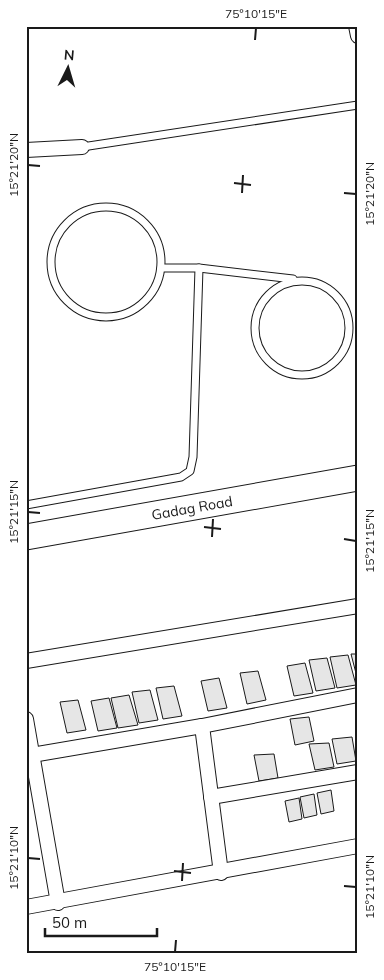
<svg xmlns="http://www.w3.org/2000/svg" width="384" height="980" font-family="Mulish,sans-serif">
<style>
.building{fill:#e6e6e6;stroke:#1a1a1a}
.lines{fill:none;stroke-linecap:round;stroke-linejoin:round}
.lane-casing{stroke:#1a1a1a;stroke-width:9}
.street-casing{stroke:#1a1a1a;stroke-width:16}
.highway-casing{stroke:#1a1a1a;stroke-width:27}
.lane{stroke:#fff;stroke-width:7}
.street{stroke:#fff;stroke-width:14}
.highway{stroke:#fff;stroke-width:25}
.ticks{fill:none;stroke:#1a1a1a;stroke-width:2}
.labels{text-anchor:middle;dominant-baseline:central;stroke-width:4;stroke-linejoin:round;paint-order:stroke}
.street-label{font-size:14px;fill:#1a1a1a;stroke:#fff}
.neatline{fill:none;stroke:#1a1a1a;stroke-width:2}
.ticks-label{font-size:12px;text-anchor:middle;fill:#1a1a1a}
</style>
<rect width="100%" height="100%" fill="#fff"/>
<g class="building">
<path d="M351 654H358V681Z"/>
<path d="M348 655 356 685 337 688 330 657Z"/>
<path d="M327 658 335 688 316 691 309 660Z"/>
<path d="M305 663 313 693 294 696 287 666Z"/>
<path d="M258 671 266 700 247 704 240 673Z"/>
<path d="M219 678 227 708 208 711 201 681Z"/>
<path d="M174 686 182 716 163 719 156 688Z"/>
<path d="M150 690 158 720 139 723 132 692Z"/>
<path d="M129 695 138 725 118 728 111 698Z"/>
<path d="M109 698 117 728 98 731 91 701Z"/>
<path d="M78 700 86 730 67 733 60 702Z"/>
<path d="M309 717 314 741 295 745 290 719Z"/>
<path d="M352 737 356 761 337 764 332 739Z"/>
<path d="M329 743 334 767 315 770 309 744Z"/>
<path d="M274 754 278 778 259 781 254 755Z"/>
<path d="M331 790 334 811 321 814 317 793Z"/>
<path d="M314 794 317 815 304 818 300 797Z"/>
<path d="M299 798 302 819 289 822 285 801Z"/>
</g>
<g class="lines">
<g class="lane-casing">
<g id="lane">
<path d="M82 147 358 105"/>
<circle cx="106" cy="262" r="55"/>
<path d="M161 268H199L293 279"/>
<circle cx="302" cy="328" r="47"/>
<path d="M26 505 181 477 190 471 193 457 199 268"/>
</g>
</g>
<g class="street-casing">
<g id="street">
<path d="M356 26 358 36"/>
<path d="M26 150 82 147"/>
<path d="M26 661 358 606"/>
<path d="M26 719 58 903"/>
<path d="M202 726 221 873"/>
<path d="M26 756 202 726 358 695"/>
<path d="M211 797 358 772"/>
<path d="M26 907 358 846"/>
</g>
</g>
<g class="highway-casing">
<path id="highway" d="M26 537 358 478"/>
</g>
<use href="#lane" class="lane"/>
<use href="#street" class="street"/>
<use href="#highway" class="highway"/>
</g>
<path class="ticks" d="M255 40 256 28M28 165 40 166M234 183 251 185M242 193 243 175M344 193 356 194M28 512 40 513M204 527 221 529M212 537 213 519M344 539 356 541M28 858 40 859M174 871 191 873M182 881 183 863M344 886 356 887M175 952 176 940"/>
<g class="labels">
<g class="street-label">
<text transform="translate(192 508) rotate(-10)">Gadag Road</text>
</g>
</g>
<rect width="384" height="980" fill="none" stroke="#ffffff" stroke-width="55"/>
<g transform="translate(68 68) rotate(5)" stroke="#ffffff" stroke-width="4" paint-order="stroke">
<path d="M0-4L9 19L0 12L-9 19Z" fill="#1a1a1a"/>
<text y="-8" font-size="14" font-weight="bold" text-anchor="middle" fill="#1a1a1a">N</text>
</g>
<path d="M45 928v8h112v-8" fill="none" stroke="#1a1a1a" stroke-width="2.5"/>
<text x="52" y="928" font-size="15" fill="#1a1a1a" stroke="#ffffff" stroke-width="4" paint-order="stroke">50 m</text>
<rect x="28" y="28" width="328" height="924" class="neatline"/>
<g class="ticks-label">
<text x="256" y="18">75°10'15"E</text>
<text transform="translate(14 165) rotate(-90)" y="4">15°21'20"N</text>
<text transform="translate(370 194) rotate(-90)" y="4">15°21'20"N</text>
<text transform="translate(14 512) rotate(-90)" y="4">15°21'15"N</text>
<text transform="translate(370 541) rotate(-90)" y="4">15°21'15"N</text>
<text transform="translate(14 858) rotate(-90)" y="4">15°21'10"N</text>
<text transform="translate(370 887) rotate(-90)" y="4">15°21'10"N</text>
<text x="175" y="971">75°10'15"E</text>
</g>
</svg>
